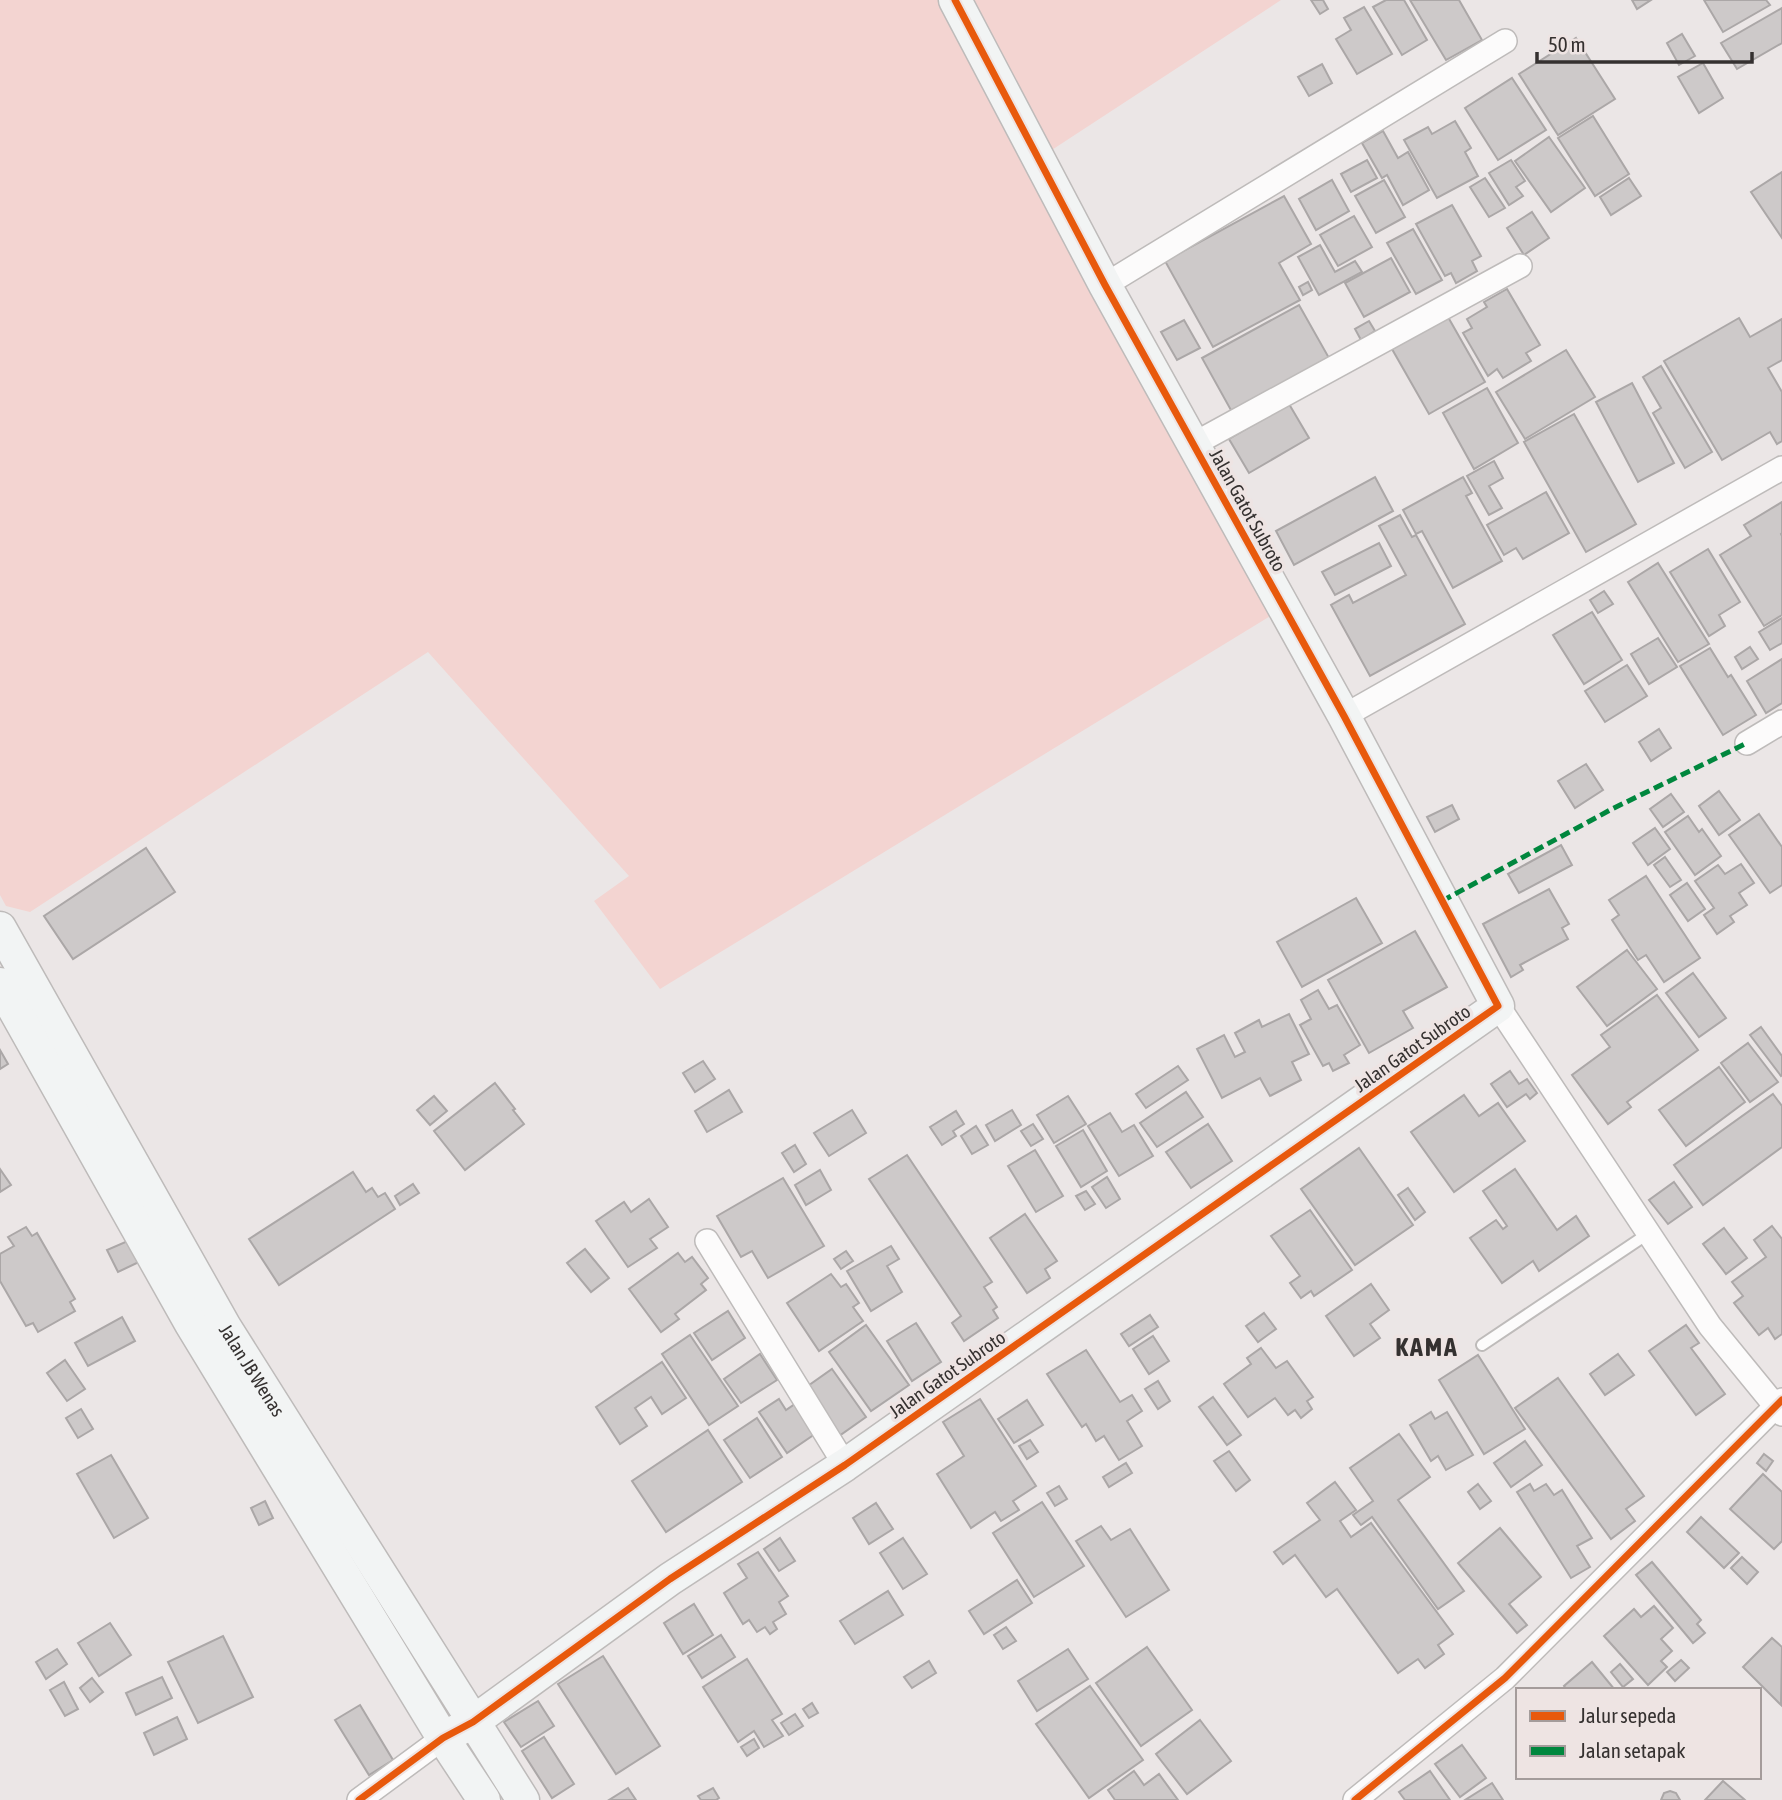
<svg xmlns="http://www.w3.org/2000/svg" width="1782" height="1800" font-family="'Asap Condensed',sans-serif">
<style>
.green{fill:#f3d4d1}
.building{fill:#cdc9c9;stroke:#aba7a7;stroke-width:2}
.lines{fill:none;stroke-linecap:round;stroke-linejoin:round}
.lane-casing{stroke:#bebbba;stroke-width:14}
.street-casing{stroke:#bebbba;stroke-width:26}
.secondary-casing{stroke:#bebbba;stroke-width:35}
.lane{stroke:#fcfbfb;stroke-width:10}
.street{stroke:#fcfbfb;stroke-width:23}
.secondary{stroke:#f2f4f4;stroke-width:32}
.quiet{stroke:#00873e;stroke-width:5;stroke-dasharray:10 5;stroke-linecap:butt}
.cycleway-casing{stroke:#eee4e3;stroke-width:11}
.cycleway{stroke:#e8590c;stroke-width:7}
.labels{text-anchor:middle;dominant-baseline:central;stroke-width:7;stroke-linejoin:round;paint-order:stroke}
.street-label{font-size:19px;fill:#353130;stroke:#eee4e3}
.district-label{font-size:26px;font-weight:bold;letter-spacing:2px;fill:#353130;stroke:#eee4e3}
</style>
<rect width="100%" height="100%" fill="#ebe6e6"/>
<path class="green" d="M0 0H1281L1038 159 1282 609 660 989 594 901 629 876 428 652 30 912 6 906 0 895Z"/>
<g class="building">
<path d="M1311 0H1323L1328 9 1320 14Z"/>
<path d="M1386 0H1404L1427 40 1402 55 1373 7Z"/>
<path d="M1410 0H1459L1482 40 1446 60Z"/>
<path d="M1632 0H1651L1637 9Z"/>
<path d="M1704 0H1766L1770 5 1723 32Z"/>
<path d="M1364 7 1392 54 1357 74 1336 39 1351 30 1344 18Z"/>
<path d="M1782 8V43L1737 69 1721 43Z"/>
<path d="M1682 34 1695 56 1679 65 1667 43Z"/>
<path d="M1576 38 1615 99 1558 135 1519 74Z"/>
<path d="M1703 63 1723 98 1699 113 1678 77Z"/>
<path d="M1322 64 1332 83 1309 96 1298 77Z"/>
<path d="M1512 78 1546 130 1498 160 1465 108Z"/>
<path d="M1593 116 1629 174 1595 196 1558 138Z"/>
<path d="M1455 121 1471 148 1465 152 1478 176 1437 198 1404 140 1428 127 1432 134Z"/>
<path d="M1383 131 1398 158 1408 152 1429 190 1403 205 1387 175 1382 178 1362 143Z"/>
<path d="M1549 137 1585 188 1551 212 1515 161Z"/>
<path d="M1367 160 1377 178 1351 192 1341 174Z"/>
<path d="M1511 160 1525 181 1516 187 1523 196 1509 205 1489 173Z"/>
<path d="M1782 172V238L1751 192Z"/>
<path d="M1485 178 1505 208 1489 217 1470 187Z"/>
<path d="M1629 178 1641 196 1611 215 1600 197Z"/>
<path d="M1332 180 1349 211 1316 230 1299 199Z"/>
<path d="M1384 180 1405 217 1376 233 1355 196Z"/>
<path d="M1284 196 1311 244 1279 263 1300 300 1213 347 1165 261Z"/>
<path d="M1452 205 1481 256 1472 261 1477 271 1456 283 1451 273 1445 276 1416 224Z"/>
<path d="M1532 212 1549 238 1524 255 1507 228Z"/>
<path d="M1354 216 1372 247 1338 266 1320 235Z"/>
<path d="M1413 229 1442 280 1416 294 1387 243Z"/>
<path d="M1320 245 1335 272 1355 261 1362 272 1319 295 1298 257Z"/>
<path d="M1391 258 1410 292 1364 317 1345 283Z"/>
<path d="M1308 282 1312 290 1303 295 1299 287Z"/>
<path d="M1507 289 1540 345 1526 353 1531 361 1503 378 1497 369 1488 376 1463 333 1472 328 1467 319 1487 307 1484 302Z"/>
<path d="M1299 305 1329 358 1232 412 1202 358Z"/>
<path d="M1448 317 1485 382 1429 414 1392 349Z"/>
<path d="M1739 318 1750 337 1782 319V360L1768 368 1782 392V441L1777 444 1770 432 1722 460 1664 361Z"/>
<path d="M1184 320 1200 348 1177 360 1161 332Z"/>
<path d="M1369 321 1375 331 1361 340 1355 329Z"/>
<path d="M1566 350 1595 397 1525 439 1496 392Z"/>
<path d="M1661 366 1712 452 1685 468 1653 413 1661 408 1643 377Z"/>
<path d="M1632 383 1674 463 1638 482 1596 402Z"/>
<path d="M1487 388 1518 443 1474 469 1443 413Z"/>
<path d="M1289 404 1309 438 1249 473 1229 439Z"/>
<path d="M1574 414 1636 524 1586 552 1524 442Z"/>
<path d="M1494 461 1503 478 1489 486 1502 508 1489 515 1467 476Z"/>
<path d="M1375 477 1393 511 1294 565 1276 531Z"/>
<path d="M1463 477 1472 493 1466 496 1502 561 1453 588 1422 531 1416 534 1403 510Z"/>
<path d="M1546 492 1569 533 1523 559 1516 548 1504 555 1487 525Z"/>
<path d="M1782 502V533L1781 534 1782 536V615L1764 626 1720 555 1751 536 1744 525Z"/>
<path d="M1400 515 1412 537 1416 535 1465 624 1370 676 1331 605 1349 595 1353 603 1406 575 1379 526Z"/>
<path d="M1379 543 1391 566 1335 595 1322 572Z"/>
<path d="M1708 549 1740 602 1719 615 1725 626 1709 636 1670 572Z"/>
<path d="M1658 563 1709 644 1678 662 1628 582Z"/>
<path d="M1604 591 1613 604 1598 613 1590 600Z"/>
<path d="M1592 612 1622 660 1584 684 1553 635Z"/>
<path d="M1782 618V643L1770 650 1759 632Z"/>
<path d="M1658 638 1677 667 1649 684 1631 654Z"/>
<path d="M1750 647 1758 659 1742 669 1735 657Z"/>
<path d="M1710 648 1728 677 1731 675 1756 715 1723 735 1680 666Z"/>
<path d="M1782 659V703L1766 713 1747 681Z"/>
<path d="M1627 665 1647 696 1605 722 1585 691Z"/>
<path d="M1659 729 1671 748 1651 761 1639 742Z"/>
<path d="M1586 764 1603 790 1575 808 1558 781Z"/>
<path d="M1719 791 1740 820 1719 835 1699 806Z"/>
<path d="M1671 794 1684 812 1663 827 1650 809Z"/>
<path d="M1452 805 1459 819 1435 832 1427 817Z"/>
<path d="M1759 814 1782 847V885L1770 893 1729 835Z"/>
<path d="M1688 816 1699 832 1702 829 1721 856 1695 875 1665 832Z"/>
<path d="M1655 828 1670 849 1648 865 1633 843Z"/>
<path d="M1561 845 1572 865 1519 893 1508 874Z"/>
<path d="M146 848 175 892 73 959 44 916Z"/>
<path d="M1665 857 1681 880 1670 887 1654 865Z"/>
<path d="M1741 864 1754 883 1739 893 1747 905 1730 916 1734 922 1717 934 1704 915 1714 908 1695 881 1718 865 1725 874Z"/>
<path d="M1646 876 1700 958 1664 982 1646 955 1638 960 1612 920 1619 915 1609 900Z"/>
<path d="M1687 883 1705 909 1688 921 1670 895Z"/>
<path d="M1549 889 1569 924 1562 928 1568 939 1520 965 1523 970 1511 977 1483 924Z"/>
<path d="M1356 898 1382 943 1302 987 1277 942Z"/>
<path d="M1415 931 1447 987 1403 1011 1413 1028 1369 1053 1328 980Z"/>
<path d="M1627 950 1657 989 1607 1026 1577 987Z"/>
<path d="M1693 973 1726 1018 1699 1037 1666 993Z"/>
<path d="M1318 990 1329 1009 1337 1005 1360 1045 1344 1055 1349 1063 1333 1071 1329 1063 1323 1066 1300 1025 1311 1019 1301 1000Z"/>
<path d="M1657 995 1698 1050 1627 1102 1631 1107 1608 1124 1572 1075 1610 1047 1601 1035Z"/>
<path d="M1289 1014 1309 1054 1292 1062 1301 1080 1270 1096 1260 1078 1222 1098 1197 1049 1224 1035 1235 1057 1245 1052 1235 1033 1259 1020 1262 1027Z"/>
<path d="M1761 1027 1782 1056V1075L1781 1076 1750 1035Z"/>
<path d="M1748 1043 1778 1082 1750 1102 1721 1063Z"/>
<path d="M0 1050 8 1064 0 1069Z"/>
<path d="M703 1061 715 1079 695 1092 683 1073Z"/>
<path d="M1178 1066 1188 1080 1146 1108 1136 1094Z"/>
<path d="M1719 1067 1745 1102 1686 1146 1659 1110Z"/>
<path d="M1510 1071 1519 1084 1527 1079 1537 1093 1530 1099 1526 1094 1507 1107 1491 1084Z"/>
<path d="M495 1083 515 1109 513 1110 524 1124 465 1170 434 1131Z"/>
<path d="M729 1090 742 1112 707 1132 695 1111Z"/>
<path d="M1186 1092 1203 1117 1157 1147 1140 1123Z"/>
<path d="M1773 1094 1782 1106V1147L1703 1205 1674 1165Z"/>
<path d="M1464 1095 1479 1116 1498 1103 1525 1141 1454 1192 1411 1132Z"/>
<path d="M434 1096 447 1111 430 1125 417 1110Z"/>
<path d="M1068 1096 1086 1124 1054 1143 1037 1115Z"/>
<path d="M852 1110 866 1133 829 1156 814 1133Z"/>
<path d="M1012 1110 1021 1125 995 1141 986 1125Z"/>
<path d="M956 1111 964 1124 953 1131 956 1136 942 1145 930 1127Z"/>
<path d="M1110 1113 1122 1132 1134 1125 1153 1156 1119 1176 1088 1126Z"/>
<path d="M1033 1124 1043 1139 1031 1146 1021 1131Z"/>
<path d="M1208 1124 1232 1161 1191 1188 1166 1152Z"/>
<path d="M976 1126 988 1145 972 1154 961 1136Z"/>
<path d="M1083 1130 1107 1171 1081 1187 1056 1146Z"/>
<path d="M795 1145 806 1164 794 1172 782 1153Z"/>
<path d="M1359 1148 1413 1225 1355 1265 1301 1189Z"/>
<path d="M1035 1150 1063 1196 1036 1212 1008 1166Z"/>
<path d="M907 1155 992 1282 984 1287 997 1307 993 1310 998 1318 964 1341 952 1323 961 1316 869 1179Z"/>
<path d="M0 1169 11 1185 0 1192Z"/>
<path d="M1515 1169 1557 1230 1576 1216 1589 1236 1539 1271 1533 1261 1502 1283 1470 1238 1496 1220 1503 1229 1507 1226 1483 1191Z"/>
<path d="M820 1170 831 1190 806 1205 795 1185Z"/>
<path d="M353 1172 366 1192 372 1188 378 1197 385 1193 395 1209 279 1285 249 1239Z"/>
<path d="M1107 1177 1120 1199 1106 1208 1092 1187Z"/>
<path d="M783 1178 824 1246 768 1278 752 1251 741 1257 717 1216Z"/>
<path d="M1674 1182 1692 1207 1668 1224 1649 1200Z"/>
<path d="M413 1184 419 1193 400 1205 395 1196Z"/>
<path d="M1408 1188 1425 1212 1415 1220 1398 1195Z"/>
<path d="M1086 1191 1095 1204 1085 1210 1076 1196Z"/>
<path d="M649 1199 668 1227 650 1239 657 1248 628 1267 596 1221 624 1202 631 1212Z"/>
<path d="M1310 1210 1352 1270 1314 1296 1311 1291 1301 1298 1290 1283 1300 1276 1271 1236Z"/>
<path d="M1025 1214 1057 1261 1045 1269 1050 1278 1027 1293 990 1238Z"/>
<path d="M1772 1226 1782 1239V1334L1775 1339 1768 1328 1759 1335 1734 1303 1743 1296 1732 1282 1766 1257 1754 1240Z"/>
<path d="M26 1227 32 1236 37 1233 75 1299 70 1302 75 1311 38 1332 33 1323 26 1326 0 1281V1254L14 1246 8 1237Z"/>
<path d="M1724 1228 1747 1258 1726 1274 1703 1244Z"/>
<path d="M130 1240 141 1261 118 1272 107 1250Z"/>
<path d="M891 1246 899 1259 887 1266 902 1292 871 1311 847 1271Z"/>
<path d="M585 1249 609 1278 591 1292 567 1263Z"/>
<path d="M846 1251 853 1261 841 1269 834 1259Z"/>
<path d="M678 1253 685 1262 692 1257 708 1278 701 1284 706 1290 675 1314 679 1319 661 1332 629 1289Z"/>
<path d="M831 1274 841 1287 846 1284 859 1303 853 1307 863 1321 819 1351 787 1303Z"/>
<path d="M1371 1284 1389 1310 1370 1324 1380 1338 1354 1356 1326 1316Z"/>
<path d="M728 1311 745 1338 712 1360 694 1333Z"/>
<path d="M1264 1313 1276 1329 1258 1342 1246 1326Z"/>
<path d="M1150 1315 1158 1327 1129 1346 1121 1334Z"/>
<path d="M122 1317 135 1341 88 1366 75 1343Z"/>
<path d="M916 1323 941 1362 912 1381 887 1341Z"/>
<path d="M866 1325 909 1385 871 1411 829 1352Z"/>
<path d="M1686 1325 1699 1343 1691 1348 1725 1394 1696 1415 1649 1351Z"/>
<path d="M690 1335 738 1406 709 1425 662 1354Z"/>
<path d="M1153 1336 1169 1361 1149 1374 1133 1349Z"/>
<path d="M1261 1348 1276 1368 1287 1361 1313 1397 1307 1401 1312 1409 1301 1418 1295 1410 1288 1415 1275 1398 1248 1417 1224 1384 1251 1364 1247 1358Z"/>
<path d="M1086 1350 1120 1402 1132 1395 1142 1411 1127 1421 1142 1446 1119 1460 1104 1436 1096 1441 1086 1424 1082 1427 1047 1374Z"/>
<path d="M760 1354 777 1380 741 1403 724 1379Z"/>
<path d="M1618 1354 1634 1375 1605 1395 1590 1374Z"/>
<path d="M1478 1355 1525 1429 1484 1454 1439 1380Z"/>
<path d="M65 1360 85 1389 67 1401 47 1373Z"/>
<path d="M662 1362 686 1398 662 1414 651 1397 635 1408 647 1426 620 1444 596 1407Z"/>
<path d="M832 1369 866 1417 839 1436 805 1388Z"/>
<path d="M1558 1378 1644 1496 1626 1509 1635 1521 1611 1539 1515 1408Z"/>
<path d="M1158 1381 1170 1401 1158 1409 1145 1389Z"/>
<path d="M1213 1397 1241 1435 1227 1445 1199 1407Z"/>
<path d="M779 1399 786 1410 795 1404 815 1434 787 1453 759 1412Z"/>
<path d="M980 1399 1036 1486 1013 1501 1019 1510 1001 1521 995 1512 971 1528 937 1474 964 1456 943 1422Z"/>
<path d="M1027 1400 1043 1425 1014 1443 998 1419Z"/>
<path d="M81 1409 93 1429 78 1438 66 1418Z"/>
<path d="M1431 1412 1435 1419 1447 1412 1473 1455 1446 1470 1438 1456 1431 1461 1410 1425Z"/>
<path d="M757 1418 782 1457 750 1478 724 1440Z"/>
<path d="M708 1430 742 1482 666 1532 632 1481Z"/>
<path d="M1399 1434 1430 1477 1398 1500 1464 1591 1438 1609 1372 1517 1361 1525 1353 1515 1373 1501 1350 1468Z"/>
<path d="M1030 1440 1038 1452 1027 1459 1019 1446Z"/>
<path d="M1525 1441 1542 1465 1511 1487 1494 1463Z"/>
<path d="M1229 1451 1250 1480 1236 1491 1214 1461Z"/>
<path d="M1764 1454 1773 1461 1766 1471 1757 1463Z"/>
<path d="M111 1455 148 1518 114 1538 77 1474Z"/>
<path d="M1126 1463 1132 1473 1109 1487 1103 1477Z"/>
<path d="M1763 1474 1782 1492V1541L1774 1549 1730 1509Z"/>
<path d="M1335 1482 1356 1510 1340 1521 1351 1537 1371 1523 1453 1634 1438 1645 1444 1654 1425 1668 1418 1659 1398 1673 1337 1589 1326 1597 1295 1555 1283 1564 1274 1552 1320 1520 1307 1503Z"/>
<path d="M1478 1484 1491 1501 1480 1509 1468 1492Z"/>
<path d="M1530 1484 1534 1491 1546 1484 1554 1495 1562 1490 1592 1538 1577 1546 1590 1567 1571 1578 1517 1492Z"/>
<path d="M1059 1486 1067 1499 1055 1506 1047 1493Z"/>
<path d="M265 1501 273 1518 259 1525 251 1508Z"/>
<path d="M1042 1502 1084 1566 1034 1597 993 1533Z"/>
<path d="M876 1503 893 1529 869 1544 853 1518Z"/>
<path d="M1701 1517 1739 1553 1724 1568 1687 1532Z"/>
<path d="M1101 1526 1111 1540 1130 1529 1169 1590 1126 1617 1076 1541Z"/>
<path d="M1500 1528 1541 1577 1509 1604 1527 1625 1517 1633 1458 1563Z"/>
<path d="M780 1538 795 1561 779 1571 764 1549Z"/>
<path d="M903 1538 927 1574 903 1589 880 1553Z"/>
<path d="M758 1552 788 1596 779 1602 786 1614 773 1622 777 1629 770 1634 765 1627 757 1632 749 1620 743 1624 724 1593 747 1578 738 1564Z"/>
<path d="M1742 1557 1758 1572 1747 1584 1731 1568Z"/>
<path d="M1652 1562 1701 1620 1697 1624 1705 1633 1693 1643 1636 1575Z"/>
<path d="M1017 1580 1032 1603 984 1634 969 1611Z"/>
<path d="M888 1591 903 1615 855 1644 840 1621Z"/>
<path d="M694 1604 713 1635 683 1654 664 1623Z"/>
<path d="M1654 1606 1673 1628 1661 1639 1672 1651 1661 1661 1667 1667 1648 1685 1604 1636 1634 1609 1641 1617Z"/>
<path d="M110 1623 131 1655 99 1676 78 1643Z"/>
<path d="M1006 1627 1016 1641 1003 1649 994 1635Z"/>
<path d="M721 1635 735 1657 702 1678 688 1656Z"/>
<path d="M223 1636 253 1697 198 1723 168 1662Z"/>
<path d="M1772 1638 1782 1647 1781 1705 1743 1667Z"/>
<path d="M1147 1647 1192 1710 1141 1746 1096 1683Z"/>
<path d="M57 1649 67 1664 46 1679 36 1662Z"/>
<path d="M1068 1649 1088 1679 1037 1711 1018 1681Z"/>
<path d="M603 1656 660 1746 616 1774 558 1684Z"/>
<path d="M747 1659 782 1714 772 1720 783 1736 764 1747 754 1731 738 1742 703 1687Z"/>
<path d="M1681 1660 1689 1668 1675 1681 1667 1672Z"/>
<path d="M929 1661 936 1673 912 1688 904 1677Z"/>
<path d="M1592 1662 1615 1690H1567L1564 1686Z"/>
<path d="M1620 1664 1633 1679 1623 1687 1611 1672Z"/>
<path d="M162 1677 172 1698 136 1715 126 1693Z"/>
<path d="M92 1678 103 1692 90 1702 80 1688Z"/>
<path d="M64 1682 78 1709 65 1716 50 1690Z"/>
<path d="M1090 1686 1143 1760 1089 1798 1036 1724Z"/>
<path d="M538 1701 554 1726 521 1747 504 1722Z"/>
<path d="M812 1703 818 1713 809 1718 803 1709Z"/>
<path d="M360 1705 393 1760 369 1775 335 1720Z"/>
<path d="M795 1714 803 1726 789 1735 781 1723Z"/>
<path d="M177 1717 187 1739 154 1755 144 1733Z"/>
<path d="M1200 1720 1231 1761 1187 1794 1156 1754Z"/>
<path d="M544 1737 574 1784 552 1798 522 1751Z"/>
<path d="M754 1739 759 1748 747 1756 741 1747Z"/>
<path d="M1462 1745 1486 1778 1460 1797 1435 1764Z"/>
<path d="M1134 1771 1144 1785 1159 1774 1178 1800H1115L1108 1790Z"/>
<path d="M1430 1771 1450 1800H1405L1399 1792Z"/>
<path d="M1723 1781 1745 1800H1705Z"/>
<path d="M1492 1783 1503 1800H1465Z"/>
<path d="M628 1788 636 1800H609Z"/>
<path d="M713 1788 719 1798 716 1800H701L698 1796Z"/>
<path d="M1670 1791 1676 1793 1680 1800H1661L1664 1793Z"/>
</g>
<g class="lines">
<g class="lane-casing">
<path id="lane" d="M1482 1345 1649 1233"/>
</g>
<g class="street-casing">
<g id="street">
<path d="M1105 285 1505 41"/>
<path d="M1194 444 1520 266"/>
<path d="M1344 716 1782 468"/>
<path d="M1747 743 1782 722"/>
<path d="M1498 1006 1710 1326 1782 1414"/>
<path d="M707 1241 845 1465"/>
<path d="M359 1800 443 1738"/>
<path d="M1355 1800 1505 1678 1782 1400"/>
</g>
</g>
<g class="secondary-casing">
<g id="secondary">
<path id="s1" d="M0 928 225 1327 523 1800"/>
<path d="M0 984 191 1324 443 1738 484 1800"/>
<path d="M443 1738 473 1722 670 1579 845 1465 1498 1006 1344 716 1105 285 955 0"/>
</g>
</g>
<use href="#lane" class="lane"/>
<use href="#street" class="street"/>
<use href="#secondary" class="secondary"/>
<path class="quiet" d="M1442 901 1612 809 1747 743"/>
<g class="cycleway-casing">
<g id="cycleway">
<path d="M359 1800 443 1738 473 1722 670 1579 845 1465 1498 1006 1344 716 1105 285 955 0"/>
<path d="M1355 1800 1505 1678 1782 1400"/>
</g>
</g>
<use href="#cycleway" class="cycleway"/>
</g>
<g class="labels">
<g class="street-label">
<text transform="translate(1248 510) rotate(61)">Jalan Gatot Subroto</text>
<text transform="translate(1412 1048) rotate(-35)">Jalan Gatot Subroto</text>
<text stroke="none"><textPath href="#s1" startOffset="509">Jalan JB Wenas</textPath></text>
<text transform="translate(947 1374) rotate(-35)">Jalan Gatot Subroto</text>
</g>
<g class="district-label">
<text x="1427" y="1347">KAMA</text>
</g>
</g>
<rect x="1516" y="1688" width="245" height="91" fill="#eee4e3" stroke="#a49c9b" stroke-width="2"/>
<rect x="1530" y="1711" width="35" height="10" fill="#e8590c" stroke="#a49c9b" stroke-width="2"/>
<text x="1579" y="1723" font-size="21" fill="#353130">Jalur sepeda</text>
<rect x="1530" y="1746" width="35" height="10" fill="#00873e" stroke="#a49c9b" stroke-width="2"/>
<text x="1579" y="1758" font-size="21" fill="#353130">Jalan setapak</text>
<path d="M1537 52v10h215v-10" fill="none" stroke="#353130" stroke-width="3.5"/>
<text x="1548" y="52" font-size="21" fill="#353130" stroke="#eee4e3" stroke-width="5" paint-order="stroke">50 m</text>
</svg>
